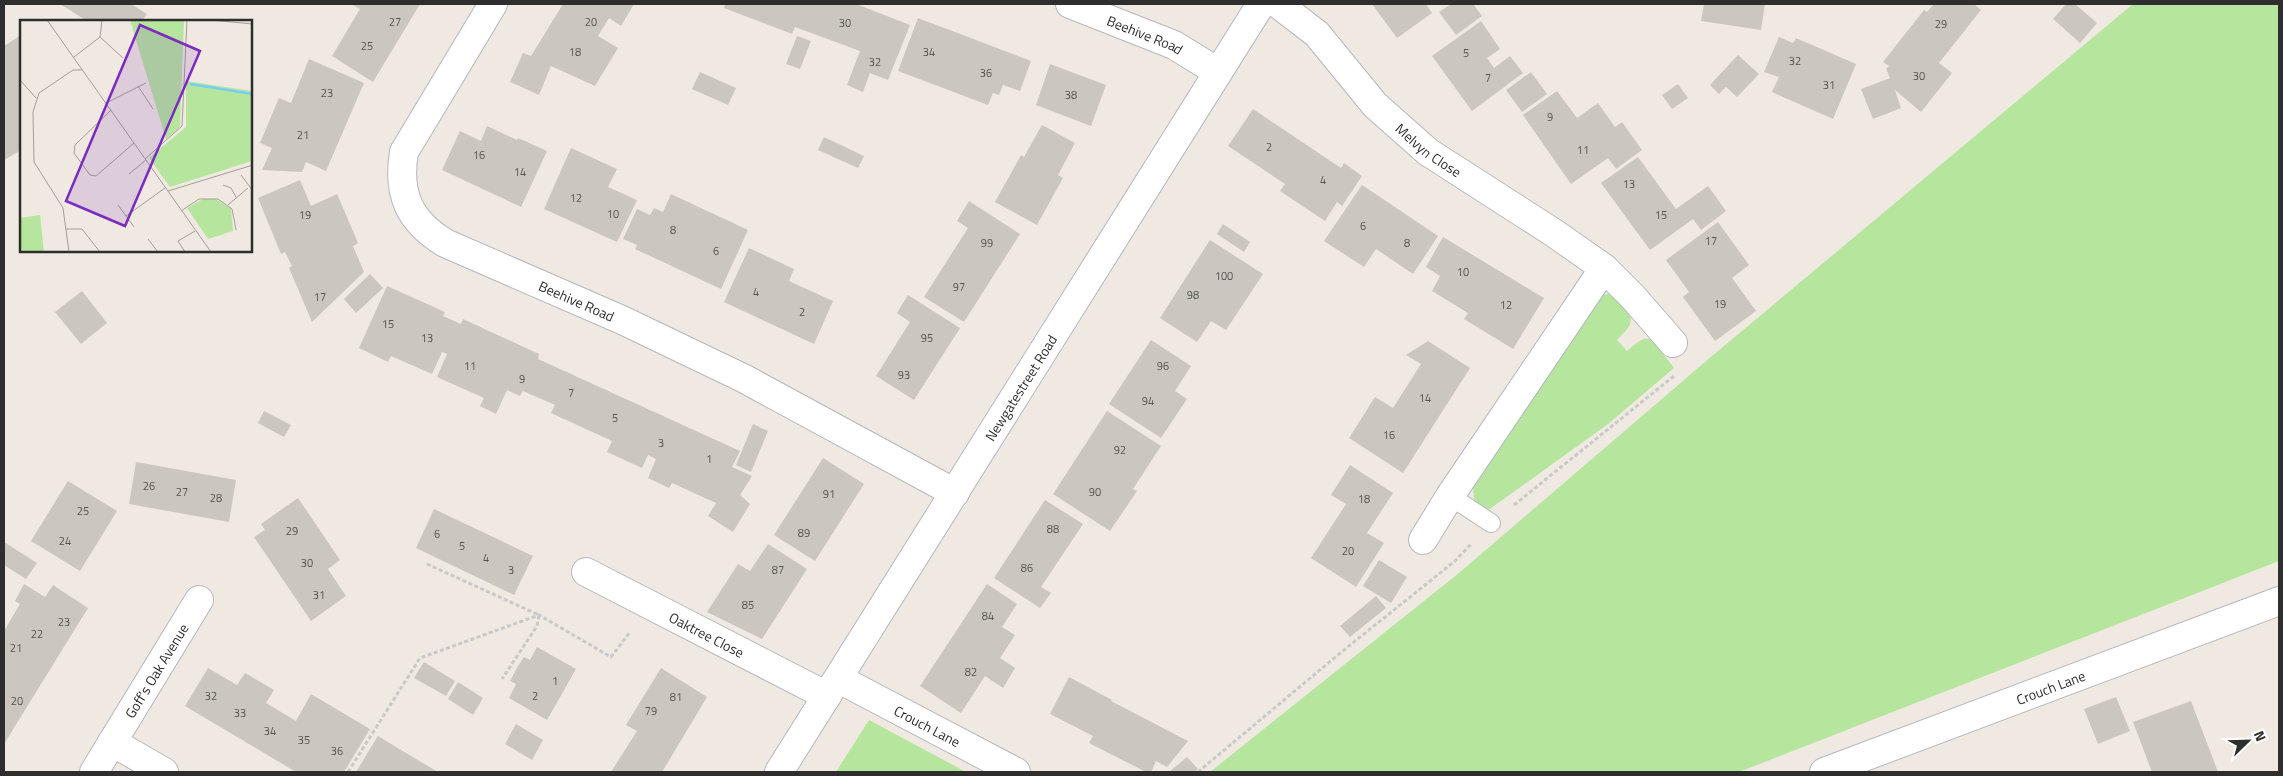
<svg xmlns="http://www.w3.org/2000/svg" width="2283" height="776" font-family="'Titillium Web',sans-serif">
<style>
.green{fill:#b6e59e}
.building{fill:#cbc7bf}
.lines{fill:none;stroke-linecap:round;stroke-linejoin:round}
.lane-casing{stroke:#b4b7c1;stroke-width:20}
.street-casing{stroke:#b4b7c1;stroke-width:30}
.secondary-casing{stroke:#b4b7c1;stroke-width:30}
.path{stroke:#c9c9c9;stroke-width:3;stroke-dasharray:4 2.5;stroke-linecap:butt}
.lane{stroke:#fff;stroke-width:18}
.street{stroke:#fff;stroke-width:28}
.secondary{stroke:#fff;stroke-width:28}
.labels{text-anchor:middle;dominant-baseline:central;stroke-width:4.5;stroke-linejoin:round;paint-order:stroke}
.number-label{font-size:11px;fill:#555452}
.street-label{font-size:14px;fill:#2e2e2e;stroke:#fff}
.inset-river{fill:none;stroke:#75cff0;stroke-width:2.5}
.inset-road{fill:none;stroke:#a29e99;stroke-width:1}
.view{fill:#7b2cbf;fill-opacity:0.15;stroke:#7b2cbf;stroke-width:2.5}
.inset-edge{fill:none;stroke:#2e2e2e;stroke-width:2.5}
</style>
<rect width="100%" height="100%" fill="#efe9e1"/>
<g class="green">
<path d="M2133 4H2279V561L1739 772H1210L1459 573 1712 356Z"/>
<path d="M1608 294C1620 298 1634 310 1630 324 1628 330 1621 335 1617 340L1627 351C1635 345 1642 335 1652 340L1674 368 1608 424 1487 511 1474 500 1473 484 1601 295Z"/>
<path d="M869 720 966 772H836Z"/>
</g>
<g class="building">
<path d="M60 4H131L147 14 142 21H87Z"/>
<path d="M351 4H420L373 82 332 56 360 9Z"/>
<path d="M563 4H634L621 26 609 18 598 36 618 48 595 86 551 66 539 95 510 82 523 53 531 56Z"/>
<path d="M725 4H856L910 25 888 80 870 73 863 92 847 85 860 51 795 27 792 34 724 8Z"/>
<path d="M1372 4H1426L1432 13 1397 38Z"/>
<path d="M1451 4H1473L1482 16 1456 35 1439 12Z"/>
<path d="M1704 4H1765L1761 30 1701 21Z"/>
<path d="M1934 4H1974L1981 10 1939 63 1952 73 1921 112 1895 90 1901 108 1873 119 1861 89 1890 78 1886 69 1889 66 1883 62 1924 10 1927 12Z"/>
<path d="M2066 4H2075L2097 23 2080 43 2053 19Z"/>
<path d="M918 18 1031 61 1020 91 1003 85 999 95 993 93 988 105 898 71Z"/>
<path d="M1481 21 1500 49 1487 58 1494 68 1510 56 1523 73 1472 111 1432 56Z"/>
<path d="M21 35V150L4 160V46Z"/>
<path d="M797 36 811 41 800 69 786 64Z"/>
<path d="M1779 37 1793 43 1796 38 1856 64 1833 119 1772 92 1779 77 1764 72Z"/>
<path d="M1738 55 1759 74 1737 97 1726 87 1719 94 1710 85Z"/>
<path d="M309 59 364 83 326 171 306 162 302 172 262 170 272 148 260 143 279 98 291 103Z"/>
<path d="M1050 64 1106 85 1091 126 1036 105Z"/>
<path d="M700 72 736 88 728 105 692 89Z"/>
<path d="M1531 72 1547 94 1522 112 1506 90Z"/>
<path d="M1678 84 1688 98 1672 109 1662 95Z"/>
<path d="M1557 91 1577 118 1598 103 1615 127 1622 122 1642 150 1616 169 1608 158 1571 184 1523 115Z"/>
<path d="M1253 109 1341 168 1344 163 1362 176 1342 206 1337 202 1325 221 1280 191 1285 184 1228 146Z"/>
<path d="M1042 125 1075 143 1058 175 1063 178 1037 225 995 202 1021 155 1024 157Z"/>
<path d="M487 126 517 140 518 138 547 151 521 207 442 170 460 131 481 141Z"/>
<path d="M824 137 864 156 858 168 818 150Z"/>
<path d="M571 148 617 169 608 187 637 200 617 242 544 209Z"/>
<path d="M1638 157 1676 209 1708 186 1726 211 1701 230 1693 219 1650 250 1601 183Z"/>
<path d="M300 180 311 206 337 194 358 243 353 246 364 272 312 322 289 268 292 266 285 252 281 254 258 198Z"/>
<path d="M1362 185 1438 236 1413 274 1376 249 1364 267 1324 241Z"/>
<path d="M671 194 748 230 721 289 635 249 637 245 623 239 637 209 650 215 654 208 663 212Z"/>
<path d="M969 201 1020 234 964 322 924 297 968 228 957 221Z"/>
<path d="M1718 222 1749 265 1732 278 1756 311 1715 341 1683 297 1689 292 1666 260Z"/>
<path d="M1223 224 1250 242 1244 252 1217 234Z"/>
<path d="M1443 237 1544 298 1513 349 1464 319 1468 313 1432 291 1440 276 1426 267Z"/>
<path d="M1210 240 1263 274 1226 330 1211 321 1197 342 1160 318Z"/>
<path d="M749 248 794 269 789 281 833 301 814 344 724 302Z"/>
<path d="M370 274 383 288 356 313 344 299Z"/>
<path d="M387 286 445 312 443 316 461 324 463 319 539 354 538 359 740 451 732 467 752 476 740 495 750 504 733 532 708 516 716 503 672 483 669 488 648 478 656 459 648 455 642 468 607 452 612 441 551 413 555 405 523 391 520 396 507 390 496 414 480 406 484 398 437 377 447 354 442 352 432 374 391 356 388 362 359 348Z"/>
<path d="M82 291 107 323 81 344 55 312Z"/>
<path d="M908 295 960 328 914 400 876 376 910 322 897 313Z"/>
<path d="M1151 340 1191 366 1175 391 1187 399 1161 438 1109 404Z"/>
<path d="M1428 341 1470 368 1403 473 1349 438 1375 397 1393 408 1421 364 1406 355Z"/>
<path d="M264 411 291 425 284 437 258 423Z"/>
<path d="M1107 411 1161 446 1133 489 1137 491 1110 531 1053 494Z"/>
<path d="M753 424 768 431 751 472 736 465Z"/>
<path d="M823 458 864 484 815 561 774 535Z"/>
<path d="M136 462 236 480 229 522 129 504Z"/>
<path d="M1350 465 1393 493 1367 533 1384 543 1356 587 1311 558 1346 504 1331 495Z"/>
<path d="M68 481 117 511 80 571 31 541Z"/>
<path d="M298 498 340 560 328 569 346 596 311 621 254 537 265 530 261 524Z"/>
<path d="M1045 500 1083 524 1041 587 1051 593 1040 608 994 578Z"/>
<path d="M434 509 533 556 514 595 416 548Z"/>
<path d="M4 542 37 563 26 579 4 565Z"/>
<path d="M768 544 807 569 762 639 707 612 738 564 750 571Z"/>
<path d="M1379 560 1407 577 1391 603 1363 586Z"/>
<path d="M24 584 45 597 53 585 88 608 4 744V631L20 604 15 601Z"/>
<path d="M987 584 1017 604 1002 627 1015 635 1000 658 1015 668 1003 688 985 676 961 713 920 686Z"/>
<path d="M1376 596 1386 608 1350 637 1340 626Z"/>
<path d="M537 647 576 669 547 720 509 698 516 684 510 681 517 668 524 657 530 660Z"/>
<path d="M424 662 455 681 446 696 414 678Z"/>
<path d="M208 668 237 685 245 673 274 690 266 703 296 721 311 694 370 729 344 772H296L185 706Z"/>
<path d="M661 668 707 697 662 772H611L637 731 626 725Z"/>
<path d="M1069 677 1112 700 1111 701 1188 741 1167 767 1156 761 1151 772H1146L1089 743 1093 736 1050 714Z"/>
<path d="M458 682 483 698 473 715 448 699Z"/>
<path d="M2116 697 2130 731 2098 744 2084 709Z"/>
<path d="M2191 701 2218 772H2152L2133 722Z"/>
<path d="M516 724 543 740 532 760 505 744Z"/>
<path d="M378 736 411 756 438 772H356Z"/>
<path d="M1187 757 1198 769 1194 772H1169Z"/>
</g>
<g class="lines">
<g class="lane-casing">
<path id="lane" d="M1450 496 1491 523"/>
</g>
<g class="street-casing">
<g id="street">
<path id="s1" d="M493 4 404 152C397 194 409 221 445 243L622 320 743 378 955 493"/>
<path id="s2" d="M1070 4 1174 45 1218 72"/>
<path id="s3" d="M1278 4 1317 34 1375 105 1428 152 1554 233 1604 268 1633 297 1673 343"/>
<path d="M1423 540 1450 496 1604 268"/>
<path id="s4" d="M586 572 827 696"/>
<path d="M112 742 164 772"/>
<path id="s5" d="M94 772 199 600"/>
</g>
</g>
<g class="secondary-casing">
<g id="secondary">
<path id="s6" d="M839 679 1016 772"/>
<path id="s7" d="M779 772 1261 4"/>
<path id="s8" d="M1824 772 2279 601"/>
</g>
</g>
<g class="path">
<path d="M1514 505 1674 376"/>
<path d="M427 564 539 615 537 626 502 679"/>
<path d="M348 772 420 658 539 615 611 657 630 632"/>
<path d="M1198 772 1339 654 1455 561 1472 543"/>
</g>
<use href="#lane" class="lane"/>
<use href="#street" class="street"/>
<use href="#secondary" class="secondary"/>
</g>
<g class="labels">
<g class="number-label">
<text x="395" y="22">27</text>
<text x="591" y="22">20</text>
<text x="845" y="23">30</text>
<text x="1941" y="24">29</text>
<text x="367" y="46">25</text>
<text x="575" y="52">18</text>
<text x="929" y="52">34</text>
<text x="1466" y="53">5</text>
<text x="1795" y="61">32</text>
<text x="875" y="62">32</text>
<text x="986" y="73">36</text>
<text x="1919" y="76">30</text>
<text x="1488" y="78">7</text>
<text x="1829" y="85">31</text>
<text x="327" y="93">23</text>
<text x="1071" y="95">38</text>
<text x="1550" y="117">9</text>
<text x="303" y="135">21</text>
<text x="1269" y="147">2</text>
<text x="1583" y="150">11</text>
<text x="479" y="155">16</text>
<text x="520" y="172">14</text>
<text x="1323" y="180">4</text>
<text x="1629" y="184">13</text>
<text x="576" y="198">12</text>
<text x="613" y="214">10</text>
<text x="305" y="215">19</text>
<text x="1661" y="215">15</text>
<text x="1363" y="226">6</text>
<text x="673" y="230">8</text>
<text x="1711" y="241">17</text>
<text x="987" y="243">99</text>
<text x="1407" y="243">8</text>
<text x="716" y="251">6</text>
<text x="1463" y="272">10</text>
<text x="1224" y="276">100</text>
<text x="959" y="287">97</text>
<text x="756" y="292">4</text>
<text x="1193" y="295">98</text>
<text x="320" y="297">17</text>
<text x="1720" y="304">19</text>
<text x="1506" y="305">12</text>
<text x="802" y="312">2</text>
<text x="388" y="324">15</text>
<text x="427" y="338">13</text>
<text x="927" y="338">95</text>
<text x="470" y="366">11</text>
<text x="1163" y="366">96</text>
<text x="904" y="375">93</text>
<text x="522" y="379">9</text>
<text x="571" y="393">7</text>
<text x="1425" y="398">14</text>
<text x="1148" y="401">94</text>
<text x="615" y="418">5</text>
<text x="1389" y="435">16</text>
<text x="661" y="443">3</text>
<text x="1120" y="450">92</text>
<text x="709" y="459">1</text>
<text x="149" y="486">26</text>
<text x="182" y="492">27</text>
<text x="1095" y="492">90</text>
<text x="829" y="494">91</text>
<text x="216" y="498">28</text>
<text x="1364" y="499">18</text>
<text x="83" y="511">25</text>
<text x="1053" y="529">88</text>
<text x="292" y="531">29</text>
<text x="804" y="533">89</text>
<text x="437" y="534">6</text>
<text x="65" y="541">24</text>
<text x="462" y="546">5</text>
<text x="1348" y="551">20</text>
<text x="486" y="558">4</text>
<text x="307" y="563">30</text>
<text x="1027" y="568">86</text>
<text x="511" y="570">3</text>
<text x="778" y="570">87</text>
<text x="319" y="595">31</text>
<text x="748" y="605">85</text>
<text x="988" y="616">84</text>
<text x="64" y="622">23</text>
<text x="37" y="634">22</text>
<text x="16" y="648">21</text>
<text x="971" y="672">82</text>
<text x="555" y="681">1</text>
<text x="211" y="696">32</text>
<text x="535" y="696">2</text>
<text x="676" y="697">81</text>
<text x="17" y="701">20</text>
<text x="651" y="711">79</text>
<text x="240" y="713">33</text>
<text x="270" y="731">34</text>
<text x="304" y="740">35</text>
<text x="337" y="751">36</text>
</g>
<g class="street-label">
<text stroke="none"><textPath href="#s2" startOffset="81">Beehive Road</textPath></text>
<text stroke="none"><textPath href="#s3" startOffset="211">Melvyn Close</textPath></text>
<text stroke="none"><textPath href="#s1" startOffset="424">Beehive Road</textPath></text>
<text stroke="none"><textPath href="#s7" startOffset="454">Newgatestreet Road</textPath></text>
<text stroke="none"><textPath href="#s4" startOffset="136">Oaktree Close</textPath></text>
<text stroke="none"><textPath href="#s5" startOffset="119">Goff's Oak Avenue</textPath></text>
<text stroke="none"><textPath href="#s8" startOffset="242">Crouch Lane</textPath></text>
<text stroke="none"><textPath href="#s6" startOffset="100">Crouch Lane</textPath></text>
</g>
</g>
<g transform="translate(20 20)">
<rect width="232" height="232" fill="#efe9e1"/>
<path d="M110 0H164L160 107 146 119ZM166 61 232 71V141L150 167 129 138 166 107ZM183 179H196L211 189 213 211 188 219 167 188ZM20 195 24 232H0V198Z" fill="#b6e59e"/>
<path class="inset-river" d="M170 64 233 74"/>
<path class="inset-road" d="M27 0 191 232M82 0 80 17 103 38M191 0 233 4M54 37 80 17M0 60 16 78M118 66 133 89M86 83 126 63M91 90 55 125 54 133 70 155 76 156 114 123M125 139 162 106 167 0M109 154 126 140M221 155 233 171M203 165 211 168 216 177M148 171 233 145M98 185 114 207M208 185 228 168M161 191 179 179H198L212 189 216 210M106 196 145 168M46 209H62L80 232M128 219 138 232M49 232 43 188 14 142 13 92 19 73 53 50H62M165 232 158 221 175 211"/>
<path class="view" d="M120 5 180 31 105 206 46 181Z"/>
<rect width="232" height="232" class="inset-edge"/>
</g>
<rect width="2283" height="776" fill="none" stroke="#2e2e2e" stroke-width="10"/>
<g transform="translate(2248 741) rotate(67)" stroke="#ffffff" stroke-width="4" paint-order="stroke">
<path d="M0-4L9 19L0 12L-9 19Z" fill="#2e2e2e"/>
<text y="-8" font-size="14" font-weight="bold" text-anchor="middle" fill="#2e2e2e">N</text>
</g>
</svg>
